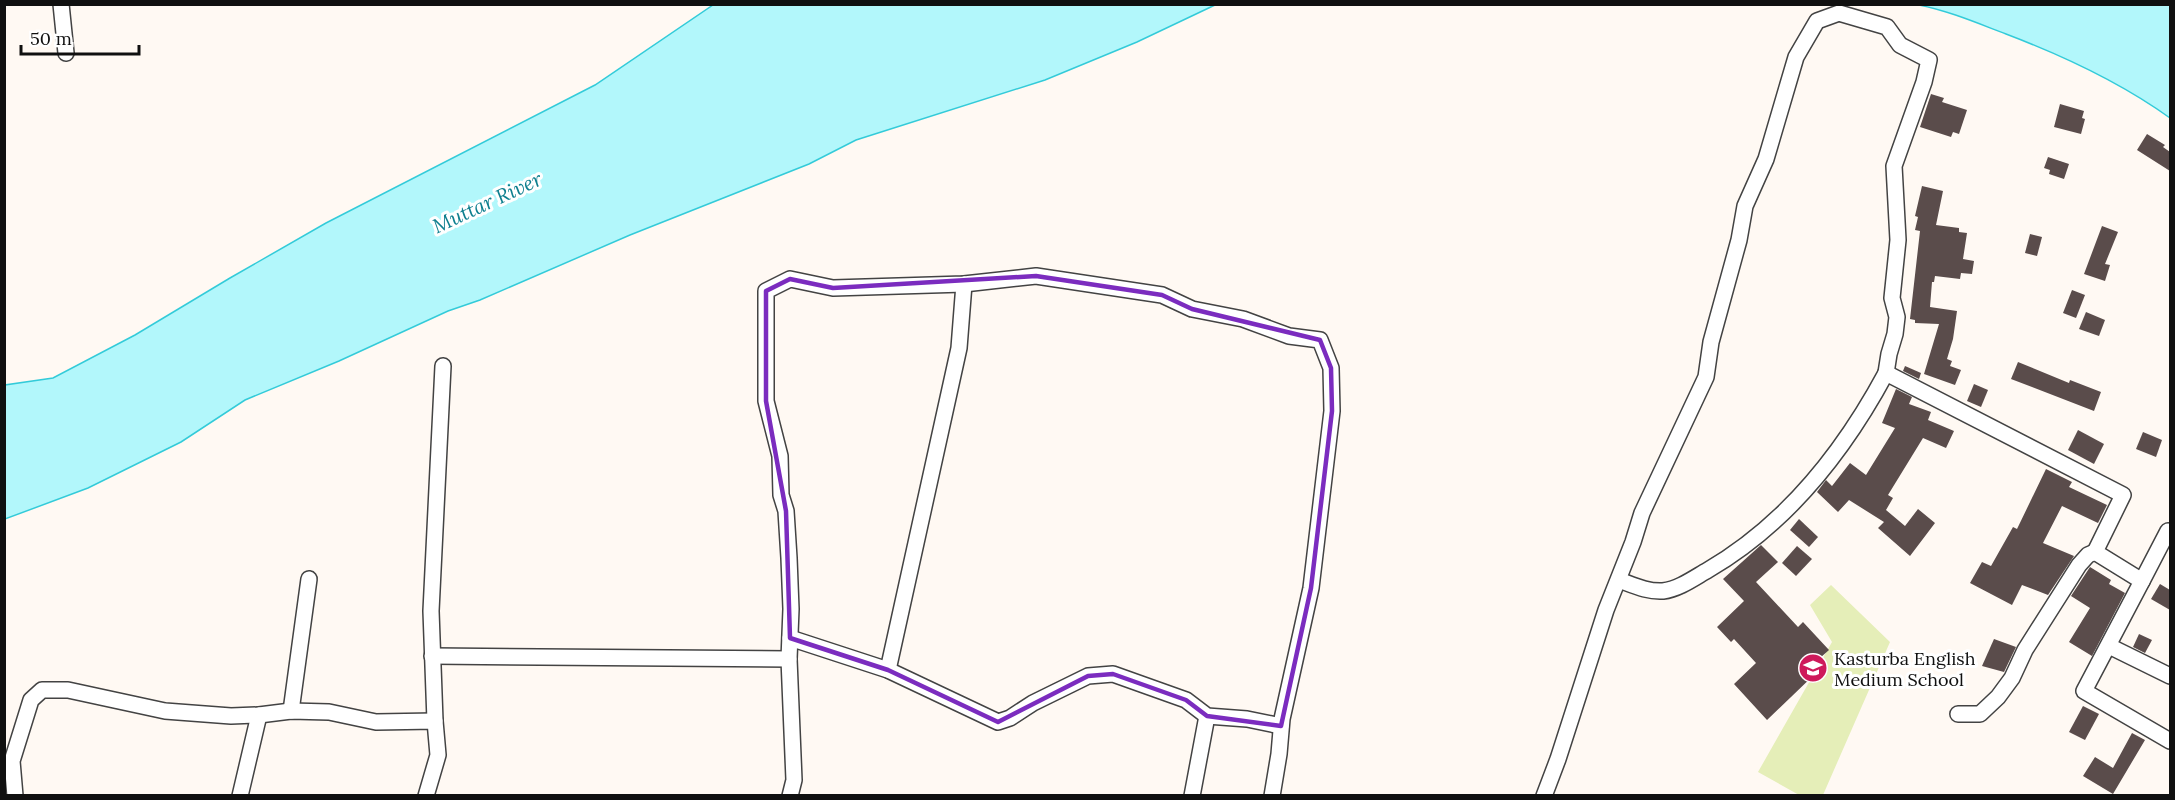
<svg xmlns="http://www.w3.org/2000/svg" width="2175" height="800" font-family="Lora,serif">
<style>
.green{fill:#e5eeb8}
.water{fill:#b2f7fb;stroke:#33cbd9;stroke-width:1.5}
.building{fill:#5a4c4b}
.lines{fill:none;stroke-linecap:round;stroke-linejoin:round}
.street-casing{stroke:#434343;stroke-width:18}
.street{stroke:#fff;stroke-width:15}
.marked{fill:none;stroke:#7b2cbf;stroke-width:4.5;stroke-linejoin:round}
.labels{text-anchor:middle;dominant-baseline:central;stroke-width:6;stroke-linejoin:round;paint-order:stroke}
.poi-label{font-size:18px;fill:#101010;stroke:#fff;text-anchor:start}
.water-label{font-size:20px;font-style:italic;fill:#0e7f8f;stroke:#fff}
</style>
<rect width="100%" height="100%" fill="#fff9f3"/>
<path class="green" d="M1831 585 1890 642 1823 795H1799L1758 772 1832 642 1810 605Z"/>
<g class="water">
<path d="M713 5H1215L1137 42 1045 80 856 140 809 164 630 235 480 300 448 311 339 361 245 400 181 442 88 488 5 519V385L53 378 135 335 230 278 326 223 595 85Z"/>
<path d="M1919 5H2170V118C2120 82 2064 56 2006 34 1977 23 1949 11 1919 5Z"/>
</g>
<g class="building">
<path d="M1931 94 1944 98 1942 102 1967 110 1959 134 1953 132 1951 137 1920 127Z"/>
<path d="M2060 104 2084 111 2082 118 2085 119 2081 134 2054 127Z"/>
<path d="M2147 134 2165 145 2163 147 2170 152V171L2137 150Z"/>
<path d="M2048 157 2069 164 2064 179 2049 174 2050 170 2044 168Z"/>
<path d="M1922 186 1943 191 1936 225 1959 228V232L1967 233 1963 259 1974 261 1972 274 1961 273 1960 279 1935 276 1934 282H1932L1930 307 1957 311 1953 339 1947 359 1952 361 1950 366 1961 370 1955 385 1924 374 1939 324 1915 323V320L1910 319 1920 231 1915 230 1918 217 1915 216Z"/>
<path d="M2102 226 2118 232 2105 264 2110 265 2105 281 2084 274Z"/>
<path d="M2030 234 2042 237 2037 256 2025 253Z"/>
<path d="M2072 290 2085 295 2076 318 2063 313Z"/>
<path d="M2086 312 2105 320 2099 336 2079 329Z"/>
<path d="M2018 362 2069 383 2070 380 2101 392 2094 411 2011 379Z"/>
<path d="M1905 366 1921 373 1919 379 1903 371Z"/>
<path d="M1974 384 1988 390 1981 407 1967 401Z"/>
<path d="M1896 389 1912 397 1909 404 1931 412 1928 420 1954 431 1946 448 1923 438 1888 495 1893 498 1886 510 1905 526 1918 509 1935 523 1910 556 1878 528 1884 522 1849 500 1838 512 1817 492 1826 480 1832 486 1850 463 1866 475 1895 428 1882 423Z"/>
<path d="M2078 430 2104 444 2094 464 2068 450Z"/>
<path d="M2143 432 2162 440 2156 457 2136 449Z"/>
<path d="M2046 469 2072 482 2069 487 2107 505 2098 523 2062 506 2043 543 2074 556 2048 595 2022 585 2012 605 1970 583 1982 562 1991 566 2013 527 2017 529Z"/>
<path d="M1799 519 1818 537 1809 547 1790 530Z"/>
<path d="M1761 545 1778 562 1756 582 1798 627 1803 622 1829 650 1811 666 1817 672 1767 720 1734 684 1756 663 1734 639 1731 642 1717 627 1744 601 1723 579Z"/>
<path d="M1797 546 1812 559 1796 576 1782 563Z"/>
<path d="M2090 567 2111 580 2109 584 2125 593 2092 656 2069 642 2090 608 2071 596Z"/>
<path d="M2160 584 2170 590V610L2151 599Z"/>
<path d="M2139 634 2152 640 2145 653 2133 647Z"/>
<path d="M1994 639 2016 647 2004 672 1982 666Z"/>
<path d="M2083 706 2099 714 2085 740 2069 732Z"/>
<path d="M2132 733 2145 740 2113 794 2083 776 2095 757 2113 768Z"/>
</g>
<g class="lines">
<g class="street-casing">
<g id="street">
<path d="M61 4 66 53"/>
<path d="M1619 580C1633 585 1647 592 1663 591 1679 589 1694 578 1708 570 1787 524 1843 453 1886 373L2123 495 2095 552 2142 581 2084 691 2170 741"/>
<path d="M2142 581 2168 531"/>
<path d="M790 638 888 670 998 722 1010 718 1033 703 1088 676 1113 674 1186 700 1207 716 1247 719 1281 726"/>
<path d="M2109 646 2170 676"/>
<path d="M432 656 789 659"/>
<path d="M888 670 959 348 964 284"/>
<path d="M291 711 309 579"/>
<path d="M1958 714H1980L1998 697 2012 678 2025 650 2079 565 2088 555 2095 552"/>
<path d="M435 721 431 611 443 366"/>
<path d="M15 796 12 761 31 700 42 690H68L165 711 231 716 259 715 291 711 329 712 376 722 435 721 438 755 426 796"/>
<path d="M240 796 259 715"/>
<path d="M790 796 794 780 789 659 791 609 789 558 786 511 781 495 780 456 766 401V291L790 279 833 288 964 284 1036 276 1162 295 1192 309 1243 319 1289 336 1320 340 1331 368 1332 411 1311 588 1282 719 1279 754 1272 796"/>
<path d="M1192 796 1207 716"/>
<path d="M1544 796 1558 759 1606 610 1633 542 1642 513 1706 377 1711 342 1739 240 1745 206 1766 159 1796 57 1817 21 1839 13 1887 27 1900 45 1929 60 1924 82 1894 166 1898 240 1892 298 1897 317 1895 334 1889 354 1886 373"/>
</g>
</g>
<use href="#street" class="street"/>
</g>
<path class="marked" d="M1036 276 1162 295 1192 309 1320 340 1331 368 1332 411 1311 588 1281 726 1207 716 1186 700 1113 674 1088 676 998 722 888 670 790 638 786 511 766 401V291L790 279 833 288Z"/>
<defs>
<g id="school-disc" transform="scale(1.5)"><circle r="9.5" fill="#ce1a5b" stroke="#fff"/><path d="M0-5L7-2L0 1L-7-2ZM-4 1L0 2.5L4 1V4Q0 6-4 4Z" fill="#fff"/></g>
</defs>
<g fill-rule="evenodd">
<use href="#school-disc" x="1813" y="668"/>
</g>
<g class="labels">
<g class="poi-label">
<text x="1834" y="658">Kasturba English<tspan x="1834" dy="21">Medium School</tspan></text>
</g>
<g class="water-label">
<text transform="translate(487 202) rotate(-25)">Muttar River</text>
</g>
</g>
<rect width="2175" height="800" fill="none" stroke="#101010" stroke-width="12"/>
<path d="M21 45v9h118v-9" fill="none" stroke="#101010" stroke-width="3"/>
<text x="30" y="45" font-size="18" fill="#101010" stroke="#ffffff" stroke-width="4.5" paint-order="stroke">50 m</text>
</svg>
